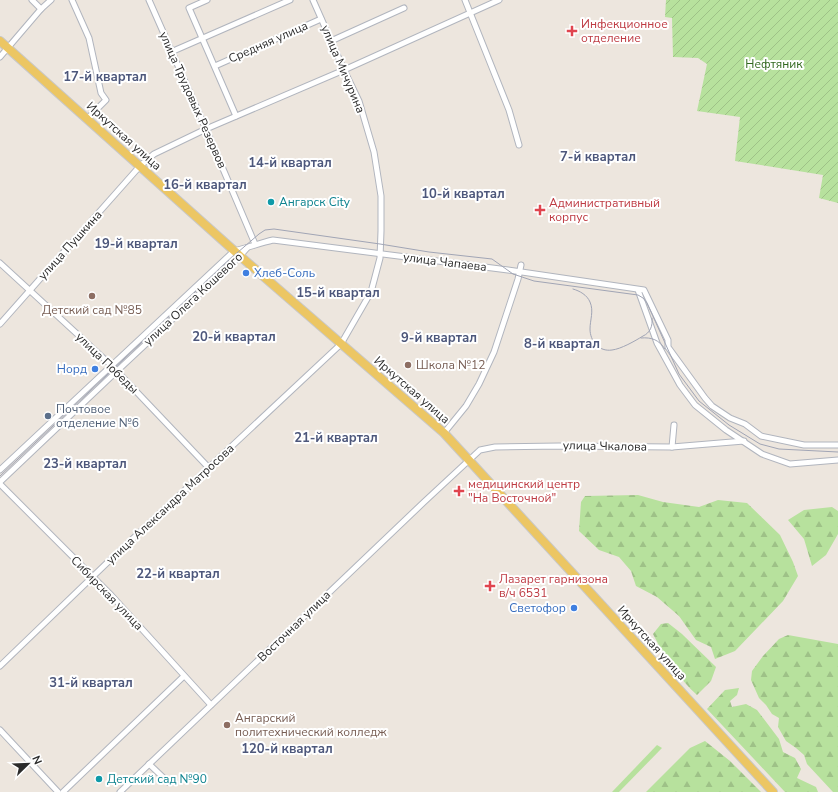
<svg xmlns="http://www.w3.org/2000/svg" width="838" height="792" font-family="'Nunito Sans',sans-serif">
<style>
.grass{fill:#b7e19d}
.forest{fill:url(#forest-firs)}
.garden{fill:url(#garden-furrows)}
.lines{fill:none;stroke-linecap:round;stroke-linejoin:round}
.minor-casing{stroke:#b1b5be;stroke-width:7}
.primary-casing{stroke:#c8c8c8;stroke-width:10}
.minor{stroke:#fff;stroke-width:5}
.primary{stroke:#ecc663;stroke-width:8}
.tram{stroke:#a1a5b5;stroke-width:1}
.health-dot{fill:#e0444e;stroke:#fff;stroke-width:1.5}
.culture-dot{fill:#0f9aa8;stroke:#fff;stroke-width:1.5}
.shop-dot{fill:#3f7fe0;stroke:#fff;stroke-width:1.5}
.education-dot{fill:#8d6e63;stroke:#fff;stroke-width:1.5}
.service-dot{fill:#5c6f8a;stroke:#fff;stroke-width:1.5}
.labels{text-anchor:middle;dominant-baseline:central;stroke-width:4;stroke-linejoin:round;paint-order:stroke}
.health-label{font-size:12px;fill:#be3a42;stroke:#fff;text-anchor:start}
.street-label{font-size:12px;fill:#2b2b2b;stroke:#fff}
.park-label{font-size:12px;fill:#30671d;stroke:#fff}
.culture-label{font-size:12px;fill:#0d838f;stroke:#fff;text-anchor:start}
.shop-label{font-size:12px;fill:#366cbe;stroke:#fff;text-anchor:end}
.education-label{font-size:12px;fill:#785e54;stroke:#fff;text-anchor:start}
.service-label{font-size:12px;fill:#4e5e75;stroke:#fff;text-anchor:start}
.neighbourhood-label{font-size:13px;font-weight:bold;fill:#4d577b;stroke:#fff}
</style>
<defs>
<pattern id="forest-firs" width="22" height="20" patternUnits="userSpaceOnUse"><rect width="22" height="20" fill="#b7e19d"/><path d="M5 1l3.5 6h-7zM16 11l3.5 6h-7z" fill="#9ec187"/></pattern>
<pattern id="garden-furrows" width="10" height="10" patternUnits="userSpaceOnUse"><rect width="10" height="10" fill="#b7e19d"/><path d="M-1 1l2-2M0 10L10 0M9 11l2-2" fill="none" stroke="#9ec187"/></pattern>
</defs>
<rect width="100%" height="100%" fill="#ede6de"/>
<path class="grass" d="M657 745 662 748 619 792H612Z"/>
<g class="forest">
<path d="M638 495 663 502 699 507 718 500 747 503 780 535 793 562 798 576 783 601 735 651 715 659 711 647 696 640 679 616 657 597 636 586 631 571 619 557 599 550 579 531 581 502 585 496Z"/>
<path d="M832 507 838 511V534L826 555 812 566 804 539 788 520 804 510Z"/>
<path d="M668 623 682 634 716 667 711 681 697 695C680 680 663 654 653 634L661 624Z"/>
<path d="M788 635 838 644V792H833L807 764 804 755 796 748 786 741 778 727 779 718 772 714 766 705 759 698 751 680 752 671 763 656 779 639Z"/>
<path d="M739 688 737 695 730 701 732 707 746 704 757 710 779 739 783 752 795 758 801 769 797 778 816 787 818 792H785L707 709 725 690Z"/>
<path d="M705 741 730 761 761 792H646L690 748Z"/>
</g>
<path class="garden" d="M666 0H838V203L819 198 823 175 735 161 740 117 697 111 707 64 698 58 673 57 672 18 665 17Z"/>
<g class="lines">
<g class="minor-casing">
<g id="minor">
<path d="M32 0 41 9"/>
<path d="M72 0 89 38 101 93 106 100 87 119"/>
<path d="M149 0 206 129 255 244"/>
<path d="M207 0 189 8 236 116"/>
<path d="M465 0 509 110 519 145"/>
<path d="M331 41 404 8"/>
<path d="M171 52 290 0"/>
<path d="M0 57 41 9 51 0"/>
<path d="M215 66 321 19"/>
<path d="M0 263 112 366 209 468"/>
<path d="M638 290 657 343 680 385 695 405 726 430 762 454 790 464 838 460"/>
<path d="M0 324 140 166 154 154 206 129 344 70 499 0"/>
<path d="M444 433 466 406 479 384 494 352 518 279 521 265"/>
<path d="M672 447 674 425"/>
<path d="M0 470 234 251C247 248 260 243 273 240L508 270 644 290 668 340V347L705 398 712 406 730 418 745 424 761 436 804 445H838"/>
<path d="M0 482 117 371 240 256 247 248"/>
<path d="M0 484 111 595 211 705"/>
<path d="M0 666 110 560 341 344 371 292 380 258 381 231V196L374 152 359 101 344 70 313 0"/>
<path d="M0 730 58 792"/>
<path d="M149 764 168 782"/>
<path d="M63 792 184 676"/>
<path d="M120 792 424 502 480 450 495 447 559 446 672 447 744 441"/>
</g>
</g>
<g class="primary-casing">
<path id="primary" d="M0 41 240 256 444 433 773 792"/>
</g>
<use href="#minor" class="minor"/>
<use href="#primary" class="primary"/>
<g class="tram">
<path d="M573 289C580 291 587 295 590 302 594 311 590 320 590 329 590 341 599 352 612 350 621 349 635 341 643 336 650 333 653 326 652 318"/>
<path d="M641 338C652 337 659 340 665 349"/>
<path d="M0 476 230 259 259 234 265 230 274 229 380 244 429 252 492 259 513 274 534 281 638 295 643 298 647 303 679 374 699 401 729 425 760 444 779 449 838 452"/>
</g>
</g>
<g class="health-dot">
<path d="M570 25h4v4h4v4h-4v4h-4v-4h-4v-4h4z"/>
<path d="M538 204h4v4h4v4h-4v4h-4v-4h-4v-4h4z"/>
<path d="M457 485h4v4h4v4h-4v4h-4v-4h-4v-4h4z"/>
<path d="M488 580h4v4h4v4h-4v4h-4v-4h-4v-4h4z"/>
</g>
<g class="culture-dot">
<circle cx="271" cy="202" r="4"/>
<circle cx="99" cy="779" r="4"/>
</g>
<g class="shop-dot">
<circle cx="246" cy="273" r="4"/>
<circle cx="95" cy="369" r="4"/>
<circle cx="574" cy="608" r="4"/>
</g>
<g class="education-dot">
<circle cx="92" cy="296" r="4"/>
<circle cx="408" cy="365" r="4"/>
<circle cx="227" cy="725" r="4"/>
</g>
<circle class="service-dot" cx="48" cy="416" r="4"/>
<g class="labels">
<g class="health-label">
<text x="581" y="24">Инфекционное<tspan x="581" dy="14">отделение</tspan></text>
<text x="549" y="203">Административный<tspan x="549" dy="14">корпус</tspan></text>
<text x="468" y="484">медицинский центр<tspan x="468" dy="14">"На Восточной"</tspan></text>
<text x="499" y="579">Лазарет гарнизона<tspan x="499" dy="14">в/ч 6531</tspan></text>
</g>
<g class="street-label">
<text transform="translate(268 42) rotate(-24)">Средняя улица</text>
<text transform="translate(343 69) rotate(67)">улица Мичурина</text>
<text transform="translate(193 100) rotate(66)">улица Трудовых Резервов</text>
<text transform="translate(124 136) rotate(42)">Иркутская улица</text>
<text transform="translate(70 245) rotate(-48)">улица Пушкина</text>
<text transform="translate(445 262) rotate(7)">улица Чапаева</text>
<text transform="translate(193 299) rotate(-43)">улица Олега Кошевого</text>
<text transform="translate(107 363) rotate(44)">улица Победы</text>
<text transform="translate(412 390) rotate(41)">Иркутская улица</text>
<text transform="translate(605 446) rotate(1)">улица Чкалова</text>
<text transform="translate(170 504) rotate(-43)">улица Александра Матросова</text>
<text transform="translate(107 593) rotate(46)">Сибирская улица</text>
<text transform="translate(294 626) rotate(-44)">Восточная улица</text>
<text transform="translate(652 643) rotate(48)">Иркутская улица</text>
</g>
<g class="park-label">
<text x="774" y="64">Нефтяник</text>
</g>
<g class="culture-label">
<text x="279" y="202">Ангарск City</text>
<text x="107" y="779">Детский сад №90</text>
</g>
<g class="shop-label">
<text x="254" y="273" text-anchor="start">Хлеб-Соль</text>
<text x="87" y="369">Норд</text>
<text x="566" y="608">Светофор</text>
</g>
<g class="education-label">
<text x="92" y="310" text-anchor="middle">Детский сад №85</text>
<text x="416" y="365">Школа №12</text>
<text x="235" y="718">Ангарский<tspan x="235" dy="14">политехнический колледж</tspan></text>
</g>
<g class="service-label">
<text x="56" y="409">Почтовое<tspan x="56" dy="14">отделение №6</tspan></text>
</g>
<g class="neighbourhood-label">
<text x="105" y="77">17-й квартал</text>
<text x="598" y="157">7-й квартал</text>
<text x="290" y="163">14-й квартал</text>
<text x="205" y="185">16-й квартал</text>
<text x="463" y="194">10-й квартал</text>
<text x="136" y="244">19-й квартал</text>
<text x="338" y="293">15-й квартал</text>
<text x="234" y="337">20-й квартал</text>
<text x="439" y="338">9-й квартал</text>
<text x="562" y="344">8-й квартал</text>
<text x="336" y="438">21-й квартал</text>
<text x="85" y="464">23-й квартал</text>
<text x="178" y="574">22-й квартал</text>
<text x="91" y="683">31-й квартал</text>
<text x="287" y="749">120-й квартал</text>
</g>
</g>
<g transform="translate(28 764) rotate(67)" stroke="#ffffff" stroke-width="3" paint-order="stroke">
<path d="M0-3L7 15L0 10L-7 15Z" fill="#2b2b2b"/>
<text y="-6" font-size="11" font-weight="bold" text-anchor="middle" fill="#2b2b2b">N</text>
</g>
</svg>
